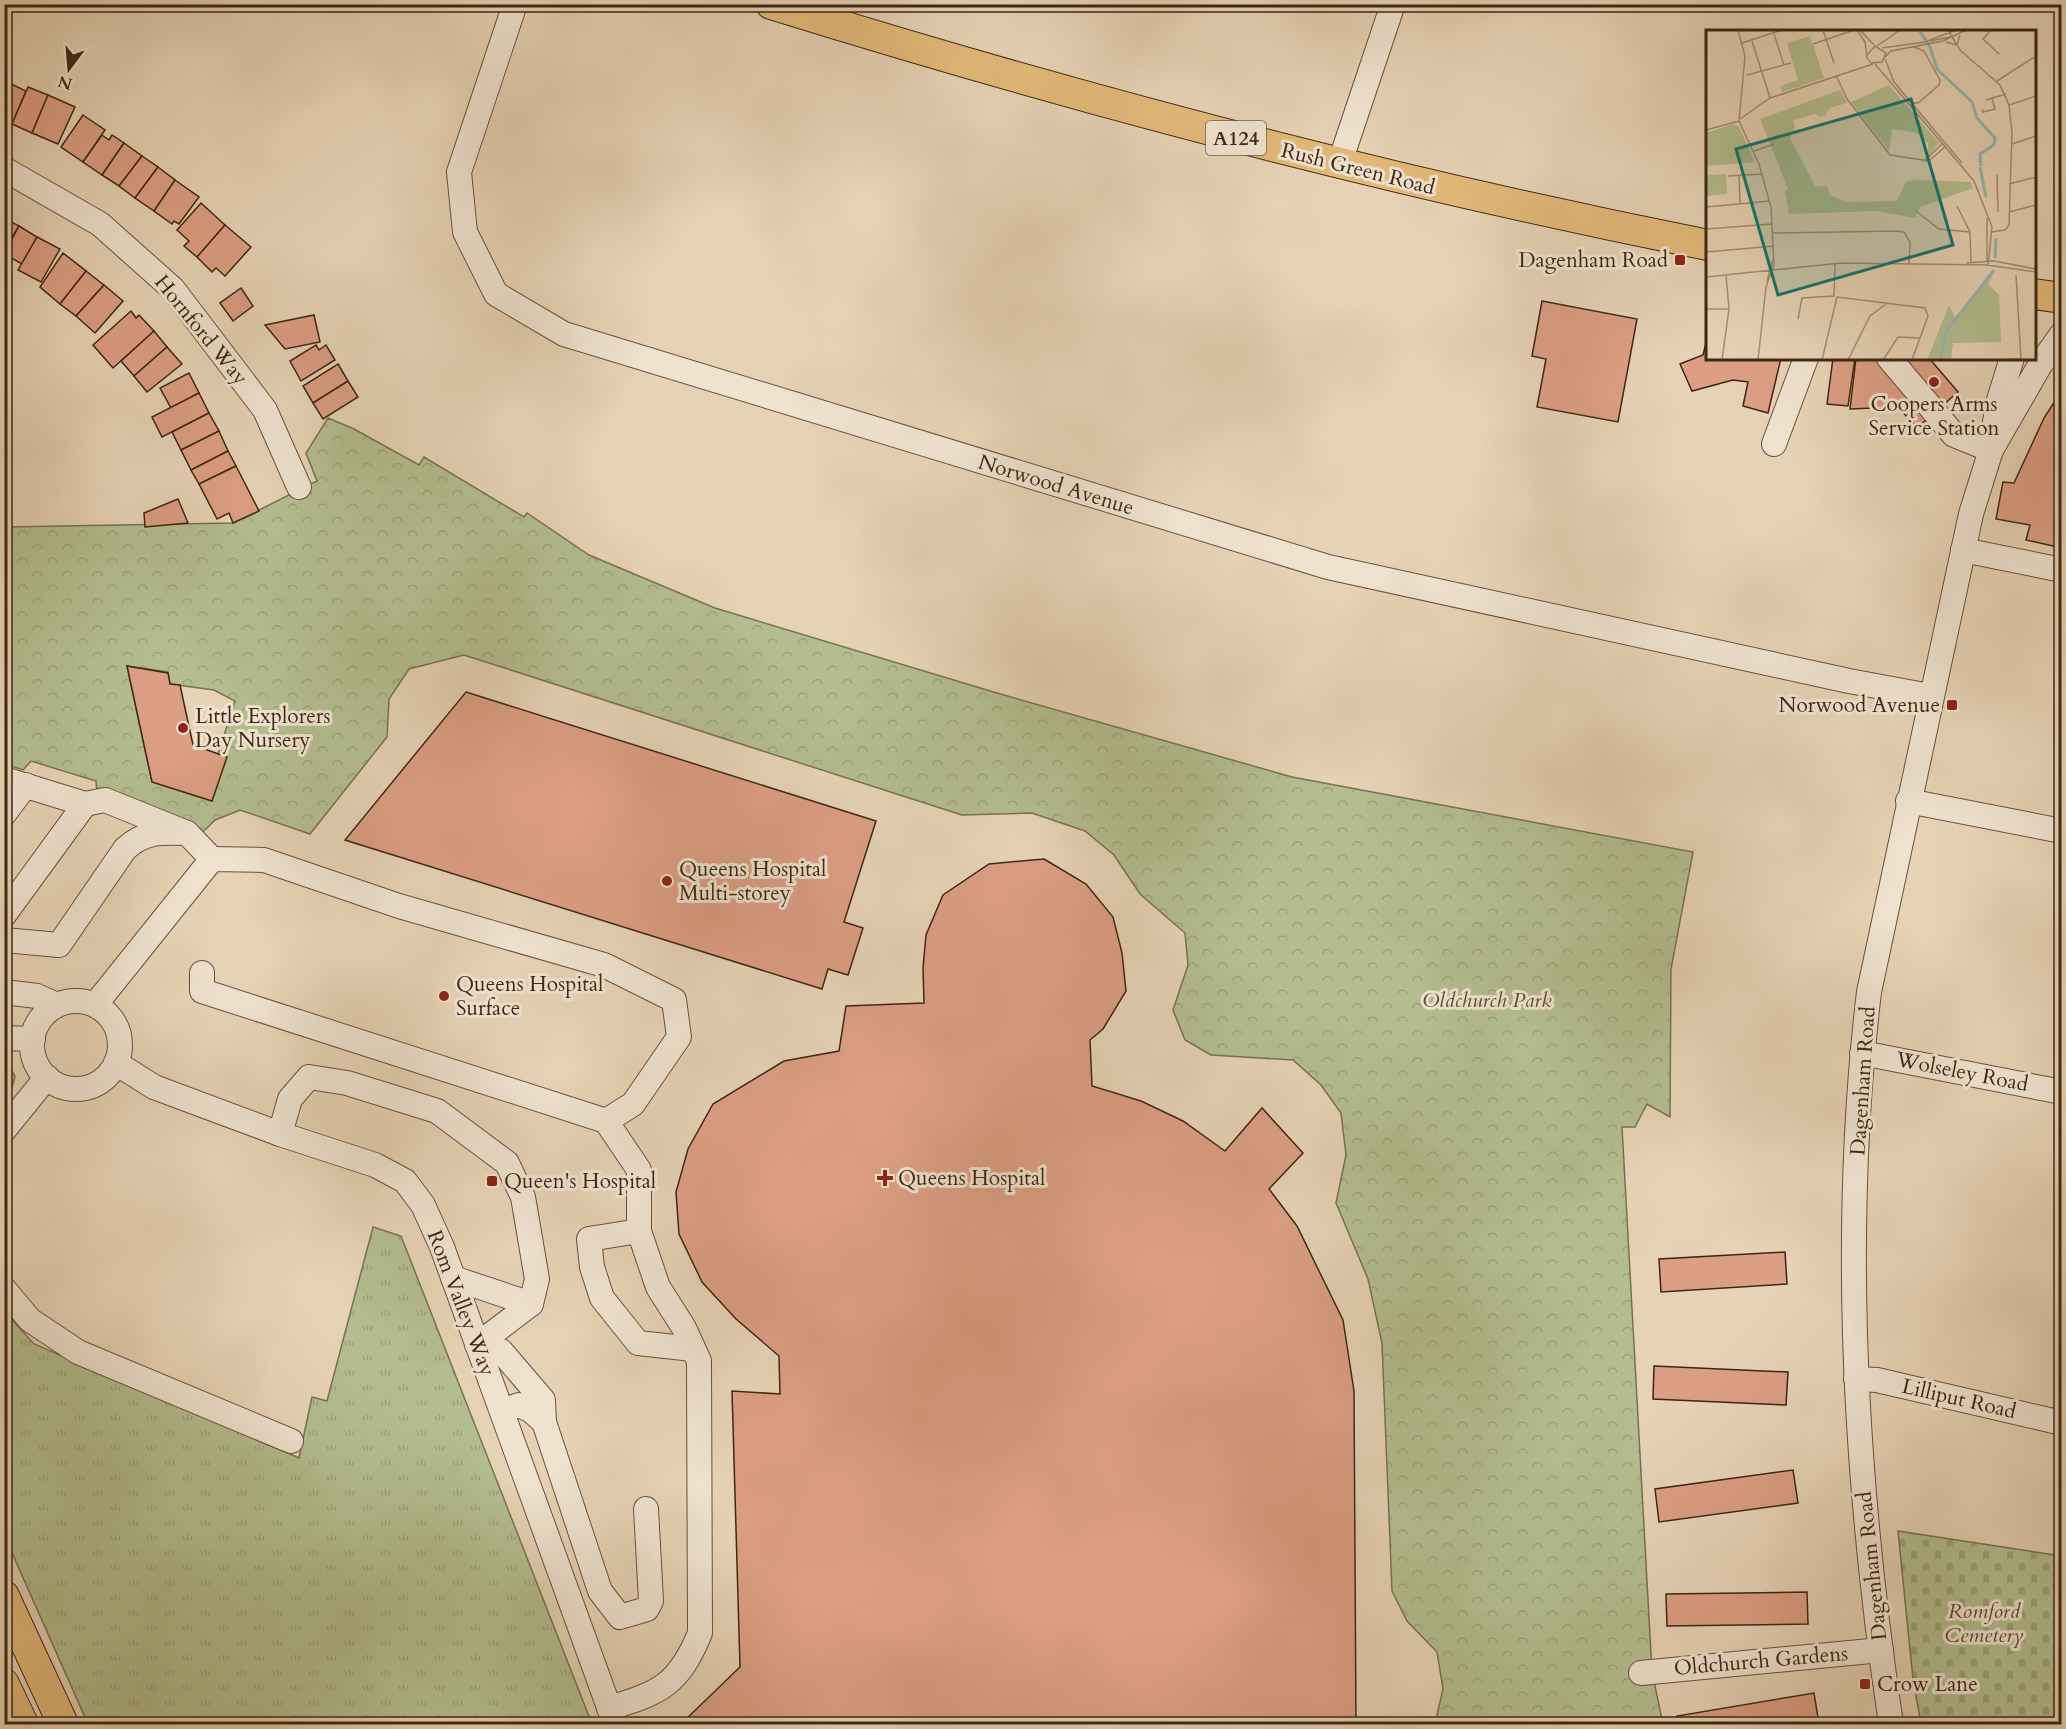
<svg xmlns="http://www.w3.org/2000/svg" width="2066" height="1729" font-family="Cardo,serif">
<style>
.grass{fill:url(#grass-tufts);stroke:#787250;stroke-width:1.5}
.forest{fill:url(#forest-crowns);stroke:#787250;stroke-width:1.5;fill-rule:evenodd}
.cemetery{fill:url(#cemetery-stones);stroke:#787250;stroke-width:1.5}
.building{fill:#dc9e84;stroke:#3e2712;stroke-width:1.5}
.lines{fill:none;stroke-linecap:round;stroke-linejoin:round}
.minor-casing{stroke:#68523b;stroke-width:26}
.major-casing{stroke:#3e2712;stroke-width:32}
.minor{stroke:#efe2cf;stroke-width:24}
.major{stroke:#e3b97a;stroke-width:30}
.poi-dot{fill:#8f2418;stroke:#efe2cf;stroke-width:2}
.labels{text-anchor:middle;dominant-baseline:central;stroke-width:6;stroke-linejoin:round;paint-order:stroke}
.shield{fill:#efe2cf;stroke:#735f4b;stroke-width:1.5}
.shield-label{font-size:20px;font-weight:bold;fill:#3e2712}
.street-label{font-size:21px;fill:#3e2712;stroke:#efe2cf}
.poi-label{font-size:21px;fill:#3e2712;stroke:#efe2cf;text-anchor:start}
.park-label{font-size:21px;font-style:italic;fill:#5b4c31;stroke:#efe2cf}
.inset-river{fill:none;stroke:#96b7b0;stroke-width:3}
.inset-road{fill:none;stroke:#a38e74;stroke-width:1.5}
.view{fill:#0f766e;fill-opacity:0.15;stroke:#0f766e;stroke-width:3}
.inset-edge{fill:none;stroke:#3e2712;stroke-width:3}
</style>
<defs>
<pattern id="grass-tufts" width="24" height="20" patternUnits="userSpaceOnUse" patternTransform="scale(1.5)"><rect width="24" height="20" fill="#b3bd8f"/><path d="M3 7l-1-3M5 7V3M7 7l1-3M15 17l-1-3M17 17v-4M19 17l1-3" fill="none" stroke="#9ba27a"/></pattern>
<pattern id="forest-crowns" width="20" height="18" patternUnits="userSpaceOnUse" patternTransform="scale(1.5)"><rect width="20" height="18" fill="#b3bd8f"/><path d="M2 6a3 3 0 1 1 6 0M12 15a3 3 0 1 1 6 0" fill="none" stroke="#9ba27a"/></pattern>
<pattern id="cemetery-stones" width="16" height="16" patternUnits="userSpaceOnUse" patternTransform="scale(1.5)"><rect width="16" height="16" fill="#b3bd8f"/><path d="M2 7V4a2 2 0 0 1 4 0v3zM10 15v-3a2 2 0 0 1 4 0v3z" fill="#9ba27a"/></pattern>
</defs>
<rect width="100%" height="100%" fill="#e6d2b5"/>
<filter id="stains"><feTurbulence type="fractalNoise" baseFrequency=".00333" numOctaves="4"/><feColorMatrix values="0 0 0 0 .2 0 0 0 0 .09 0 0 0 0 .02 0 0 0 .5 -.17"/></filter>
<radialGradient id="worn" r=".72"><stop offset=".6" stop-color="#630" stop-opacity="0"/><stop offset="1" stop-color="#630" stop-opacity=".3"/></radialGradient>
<g class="grass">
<path d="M5 1059 15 1076 11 1092 5 1099Z"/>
<path d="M373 1227 401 1236 592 1724H88L5 1537 4 1311 34 1344 299 1458 312 1397 327 1401Z"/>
</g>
<path class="forest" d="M328 418 354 429 419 465 424 457 524 517 527 513 589 555 715 608 997 693 1292 777 1693 852 1671 969 1670 1117 1647 1104 1635 1127H1622L1652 1672 1663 1724H1435L1443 1689 1437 1652 1407 1621 1392 1591 1382 1343 1368 1279 1336 1203 1346 1155 1341 1113 1321 1085 1293 1060 1211 1055 1185 1040 1173 1010 1188 965 1185 933 1140 894 1114 855 1085 831 1032 813 962 815 464 655 409 669 389 699 387 737 310 834 240 810 215 820 202 833 97 794 96 781 31 761 23 770 5 764V527L233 523 317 481 306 453ZM127 666 168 672 170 684 214 690 235 701 218 754 226 757 212 801 152 782Z"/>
<path class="cemetery" d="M1898 1531 2061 1556V1724H1921L1913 1679Z"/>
<g class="building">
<path d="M7 82 26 91 12 124 4 121Z"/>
<path d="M28 87 48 95 32 133 12 124Z"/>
<path d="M48 95 75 107 58 144 32 133Z"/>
<path d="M83 115 105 130 83 162 61 147Z"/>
<path d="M102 135 109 140 112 135 124 143 102 175 83 162Z"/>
<path d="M124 143 142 156 119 186 102 175Z"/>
<path d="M142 156 158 167 135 198 119 186Z"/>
<path d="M158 167 175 180 154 211 135 198Z"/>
<path d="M175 180 199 197 179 224 174 221 172 224 154 211Z"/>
<path d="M201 203 225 225 197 257 184 246 189 241 177 230Z"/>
<path d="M4 218 19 226 4 251Z"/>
<path d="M225 225 251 247 225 276 216 268 212 272 197 257Z"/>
<path d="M19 226 37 237 22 264 4 254Z"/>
<path d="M37 237 60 249 41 282 18 270Z"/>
<path d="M63 253 86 271 60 304 40 287Z"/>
<path d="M86 271 104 285 76 316 60 304Z"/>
<path d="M104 285 123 301 95 333 76 316Z"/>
<path d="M241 288 253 306 233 321 220 303Z"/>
<path d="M1542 301 1637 319 1618 422 1537 407 1546 359 1532 356Z"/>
<path d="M131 311 136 318 139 315 154 331 113 368 93 345Z"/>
<path d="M314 315 320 342 285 349 265 325Z"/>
<path d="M154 331 167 347 134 376 121 361Z"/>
<path d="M1708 335V358H1781L1768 413 1743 406 1748 382 1733 380 1692 391 1680 364 1703 355Z"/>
<path d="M316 345 319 350 326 345 335 360 301 381 290 361Z"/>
<path d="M167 347 182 364 147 392 134 376Z"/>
<path d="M1833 358H1855L1848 406 1827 404Z"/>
<path d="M1856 358H1929L1958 392 1917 428 1898 407 1850 409Z"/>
<path d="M338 364 348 381 313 403 303 386Z"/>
<path d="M189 373 199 393 171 408 160 388Z"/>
<path d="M348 381 358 397 323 419 313 403Z"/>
<path d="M2062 390V548L2026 540 2030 525 1996 519 2003 482 2014 483 2044 418Z"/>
<path d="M199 393 209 413 162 437 152 417Z"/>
<path d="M209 413 219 431 181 450 172 432Z"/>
<path d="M219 431 228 451 191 470 181 450Z"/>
<path d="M228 451 236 466 199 484 191 470Z"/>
<path d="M236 466 259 511 233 523 229 513 217 519 199 484Z"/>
<path d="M178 499 188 523 145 527 144 513Z"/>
<path d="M127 666 168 673 170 684 180 685 193 745 227 757 212 801 152 782Z"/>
<path d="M466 692 876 821 844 922 863 928 848 975 828 969 822 989 345 840Z"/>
<path d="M1044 859 1086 884 1113 917 1122 953 1126 991 1103 1029 1090 1040 1092 1086 1141 1101 1183 1121 1225 1151 1262 1108 1303 1153 1269 1189 1297 1226 1343 1320 1354 1391 1356 1724H681L740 1667 732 1391 780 1394 779 1356 736 1319 702 1282 679 1234 676 1192 688 1149 713 1104 784 1061 839 1051 846 1006 924 1003 923 968 926 935 943 895 989 864Z"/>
<path d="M1785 1252 1787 1284 1661 1292 1659 1259Z"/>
<path d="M1654 1366 1788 1372 1786 1405 1653 1399Z"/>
<path d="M1793 1470 1798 1503 1659 1522 1655 1489Z"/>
<path d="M1807 1592 1808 1624 1667 1626 1666 1594Z"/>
<path d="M1814 1693 1819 1724H1678L1677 1716Z"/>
</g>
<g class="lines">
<g class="minor-casing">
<g id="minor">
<path d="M515 4 459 172 465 232 496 294 564 334 1328 567 1849 681 1930 696"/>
<path d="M1339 165 1393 4"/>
<path d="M4 169 100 224 173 289 265 410 299 487"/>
<path d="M1889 358 1954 435 1991 450"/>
<path d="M1993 435 1998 403 2012 358"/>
<path d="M1774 444 1806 358"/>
<path d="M1963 550 2062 570"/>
<path d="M4 779 85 804 105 800 187 833 212 859"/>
<path d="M1908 801 2062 831"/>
<path d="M4 814 26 785"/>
<path d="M4 915 85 804"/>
<path d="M4 940 59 945 125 849C144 831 162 832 187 833"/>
<path d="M4 992 37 996 57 1005"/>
<circle cx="76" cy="1045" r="44"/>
<path d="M95 1005 212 859 264 860 399 906 604 965 674 1000 679 1037 633 1104 606 1121 202 991V973"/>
<path d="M4 1038 33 1039"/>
<path d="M1862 1053 2062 1092"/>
<path d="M116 1063 154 1087 280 1134 375 1165 405 1181 423 1205 442 1247 615 1724"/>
<path d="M606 1121 639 1170V1231L658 1287 684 1328 699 1361 700 1633C679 1684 661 1693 609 1708"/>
<path d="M4 1130 47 1077"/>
<path d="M280 1134 290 1099 309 1077 347 1083 437 1111 507 1163 523 1197 537 1279 531 1304 477 1345"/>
<path d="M639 1231 589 1239 592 1267 602 1298 638 1343 693 1349"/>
<path d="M453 1278 531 1304"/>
<path d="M4 1289 30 1320 78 1352 291 1441"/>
<path d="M482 1356 501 1351 543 1400 544 1422 600 1591 620 1617 647 1609 651 1601 646 1509"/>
<path d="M1856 1379 1877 1380 2062 1423"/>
<path d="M502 1411 519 1405 530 1410 544 1422"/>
<path d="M1641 1673 1881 1650"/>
<path d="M1891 1724C1855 1483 1840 1235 1869 992L1971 514 1991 450 2040 365 2062 334"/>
</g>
</g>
<g class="major-casing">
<g id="major">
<path d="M771 4C1080 100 1391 182 1708 245"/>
<path d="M2034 294 2062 298"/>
<path d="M4 1596 63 1724"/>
<path d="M4 1684 23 1724"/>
</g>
</g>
<use href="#minor" class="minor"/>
<use href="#major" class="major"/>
</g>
<g class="poi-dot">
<rect x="1674" y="254" width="12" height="12" rx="3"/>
<circle cx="1934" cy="382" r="6"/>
<rect x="1946" y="699" width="12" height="12" rx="3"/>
<circle cx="183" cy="728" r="6"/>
<circle cx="667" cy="881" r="6"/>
<circle cx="444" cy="996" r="6"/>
<path d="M882 1169h6v6h6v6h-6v6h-6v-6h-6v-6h6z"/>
<rect x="486" y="1175" width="12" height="12" rx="3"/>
<rect x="1859" y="1678" width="12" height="12" rx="3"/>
</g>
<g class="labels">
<rect class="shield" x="1206" y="121" width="60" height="34" rx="4.5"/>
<g class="shield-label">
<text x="1236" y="138">A124</text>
</g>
<g class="street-label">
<text transform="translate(1358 169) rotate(14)">Rush Green Road</text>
<text transform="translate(201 330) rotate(51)">Hornford Way</text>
<text transform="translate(1056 485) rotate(17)">Norwood Avenue</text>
<text transform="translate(1962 1072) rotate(11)">Wolseley Road</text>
<text transform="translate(1863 1081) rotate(-86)">Dagenham Road</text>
<text transform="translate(461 1303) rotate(69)">Rom Valley Way</text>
<text transform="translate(1959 1399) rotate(13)">Lilliput Road</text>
<text transform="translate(1872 1566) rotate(-96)">Dagenham Road</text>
<text transform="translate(1761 1661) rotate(-5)">Oldchurch Gardens</text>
</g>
<g class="poi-label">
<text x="1668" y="260" text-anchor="end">Dagenham Road</text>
<text x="1934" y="404" text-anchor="middle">Coopers Arms<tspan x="1934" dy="24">Service Station</tspan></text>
<text x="1940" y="705" text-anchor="end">Norwood Avenue</text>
<text x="195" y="716">Little Explorers<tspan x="195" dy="24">Day Nursery</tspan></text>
<text x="679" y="869">Queens Hospital<tspan x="679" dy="24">Multi-storey</tspan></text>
<text x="456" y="984">Queens Hospital<tspan x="456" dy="24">Surface</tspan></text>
<text x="898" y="1178">Queens Hospital</text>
<text x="504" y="1181">Queen's Hospital</text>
<text x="1877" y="1684">Crow Lane</text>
</g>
<g class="park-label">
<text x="1487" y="1000">Oldchurch Park</text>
<text x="1984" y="1611">Romford<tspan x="1984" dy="24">Cemetery</tspan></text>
</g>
</g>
<g transform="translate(1706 30)">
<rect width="330" height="330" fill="#e6d2b5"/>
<path d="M183 55 233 113 222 126V113L211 103 186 99 183 121 145 72Z" fill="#b3bd8f"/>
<path d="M104 6 118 48 76 62 74 56 92 50 81 13ZM134 60 141 73 124 78 118 87 113 76 117 87 108 84 87 91 89 97 84 108 109 156H121L124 165 140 172 191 171 200 152 209 150 264 152 267 158 214 177 209 188 171 181 83 184 79 161 82 159 54 89ZM20 144 21 164 0 166V145ZM290 240 282 254 293 265 295 312 247 313 245 330H221L243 275 250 290Z" fill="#b3bd8f"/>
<path d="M27 94 33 97 49 132 0 136V103Z" fill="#b3bd8f"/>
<path class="inset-river" d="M213 0 224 17 231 39 266 72 271 88 289 108 288 115 274 124 275 136M274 137 280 167M289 228 290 208M234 330 241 300 288 240"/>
<path class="inset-road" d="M32 0 39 26 33 91 53 134 65 177 68 235 60 257M117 0 128 33M151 0 159 12 161 28 165 33 176 32 180 23 169 16 161 25M154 0 168 15M242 0 254 20 294 55 303 75 306 103 303 195 299 200 286 202M285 0 277 9 293 24M68 4 78 35M46 11 64 68M224 11 244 7M240 12 251 15 254 5M36 13 76 0M107 14 145 1M171 16 194 0M176 18 219 12 250 0M179 27 185 21 237 11 260 0M179 29 188 52 256 133M169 34 268 151 286 197 282 236M41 45 85 33M130 45 141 69 184 125 223 131 240 116M291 51 330 26M280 70 300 64M206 73H212L233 55 234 50 218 21 208 17M303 75 330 66M276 79 277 82 289 79 286 68M34 89 64 68 167 34M0 100 33 91M306 114 330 106M48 121 68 114M218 131 236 114M33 145 34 173M291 145 292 182M22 146 56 144M303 154 330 147M251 176 264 202 265 233M0 177 64 171M210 181 233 199 264 202M303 182 330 175M0 199 66 194M67 203 191 201 198 202 204 212 203 234M0 222 68 216M281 231V188M260 233 288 231 330 239M310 245 315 330M0 247 135 233 281 235 330 242M61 251 67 229M0 279H23M92 289 96 268 128 266 129 234M16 330 23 279 20 245M52 330 60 257M116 330 131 267 219 278 222 286 206 330M142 330 164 286 180 274M177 330 192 307 213 308M277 330 315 329"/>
<path class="view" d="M205 69 247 215 72 265 30 119Z"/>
<rect width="330" height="330" class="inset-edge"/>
</g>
<rect width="2066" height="1729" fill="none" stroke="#e6d2b5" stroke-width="24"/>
<rect x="6" y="6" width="2054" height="1717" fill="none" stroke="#3e2712" stroke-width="3"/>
<rect x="12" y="12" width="2042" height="1705" fill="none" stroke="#3e2712" stroke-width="1.5"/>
<g transform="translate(69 69) rotate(196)" stroke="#efe2cf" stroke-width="4.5" paint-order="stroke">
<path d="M0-4.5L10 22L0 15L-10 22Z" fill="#3e2712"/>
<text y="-9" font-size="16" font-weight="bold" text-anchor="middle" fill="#3e2712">N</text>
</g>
<rect width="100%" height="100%" filter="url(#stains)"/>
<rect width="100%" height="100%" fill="url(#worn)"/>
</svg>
